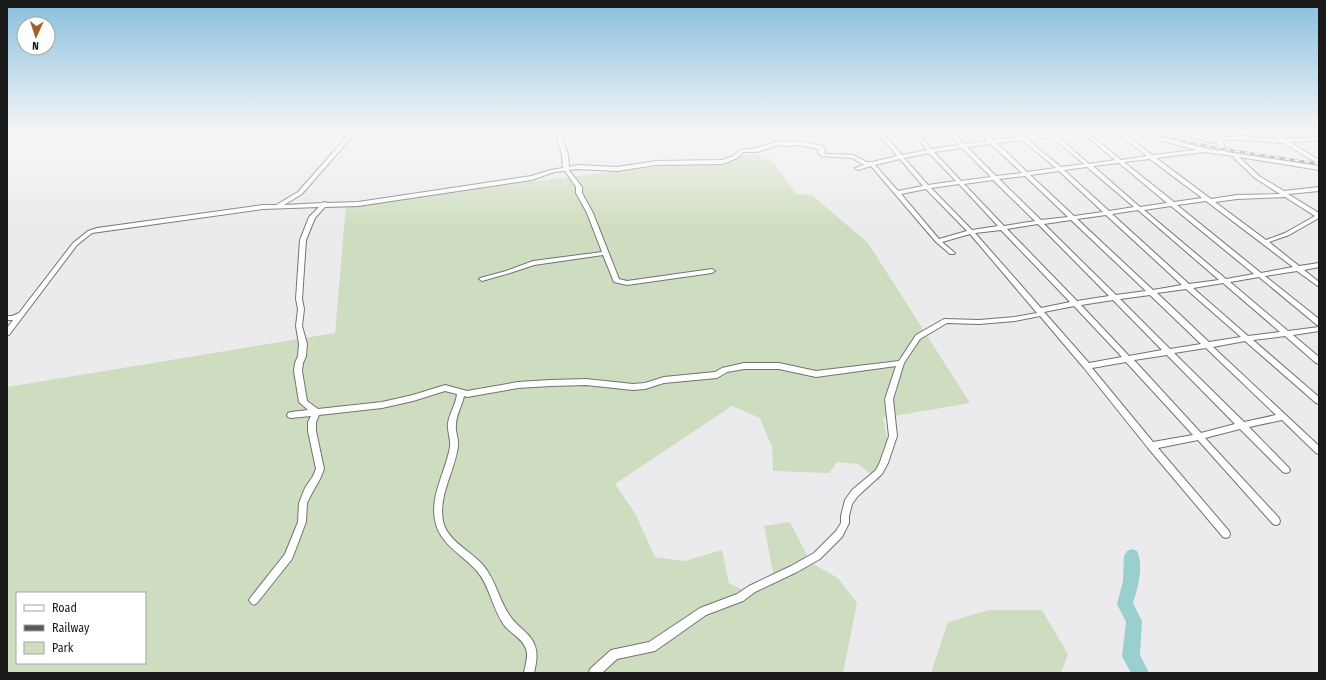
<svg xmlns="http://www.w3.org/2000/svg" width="1326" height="680" font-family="'Fira Sans Condensed',sans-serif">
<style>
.green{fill:#ceddbf;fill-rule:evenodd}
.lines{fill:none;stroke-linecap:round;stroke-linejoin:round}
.river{fill:#99cfcf;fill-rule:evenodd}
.street-casing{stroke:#737374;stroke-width:2}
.street{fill:#fff;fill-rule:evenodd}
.rail-casing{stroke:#59595a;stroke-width:2.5}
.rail{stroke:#fff;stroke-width:1.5;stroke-dasharray:5;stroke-linecap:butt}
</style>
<rect width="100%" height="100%" fill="#ebebed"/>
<g class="green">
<path d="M756 154 772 161 796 194 812 195 868 243 970 403 883 418 891 456 879 481 858 464 837 462 829 473 773 471 772 447 760 418 732 406 615 484 635 513 655 557 684 561 722 550 729 583 752 595 773 572 764 526 790 522 811 563 838 578 857 603 843 673H7V387L335 333 346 205ZM17 593H145V663H17Z"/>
<path d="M989 610H1042L1068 654 1061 673H931L948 622Z"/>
</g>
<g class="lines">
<path class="river" d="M1132 549 1137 551C1144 566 1138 588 1133 603L1142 621 1140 655 1149 673H1131L1122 656 1126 622 1117 604 1123 581 1124 556 1127 551Z"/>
<g class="street-casing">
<path id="street" d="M350 133H355L302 194 284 205 322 203 325 202 327 203 358 202 531 176 551 170 563 168 562 155 556 133H561L568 155 569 167 577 165 617 167 656 161 722 160 733 156 740 150 756 148 778 141 788 142 799 141 822 146 825 148 824 152 825 154 853 155 867 162H872L897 156 878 133H883L902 155 927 150 913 133H918L931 149 959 145 948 133H953L964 144 988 141 981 133H986L994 140 1019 137 1015 133H1020L1025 137 1049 134 1048 133H1078L1057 136 1089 164 1115 160 1083 133H1088L1121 160 1147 156 1117 133H1123L1152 155 1196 150 1134 133H1143L1204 148 1220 151 1219 148 1154 133H1164L1218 145 1217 143 1220 138 1222 137 1244 136 1277 139 1269 133H1275L1285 139 1319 137V141L1290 142 1319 160V164L1283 143 1244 140H1224L1223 143 1226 152 1319 166V170L1239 157 1259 176 1284 191 1319 187V191L1288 194 1319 213V218L1289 235 1269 242 1299 266 1319 263V267L1304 270 1319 282V287L1297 271 1265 276 1319 319V325H1317L1259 277 1230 282 1288 331 1319 327V331L1293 335 1319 357V364L1316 363 1285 336 1253 340 1319 397V404L1316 403 1245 341 1213 347 1319 446V454L1316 453 1282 420 1249 427 1289 468 1290 470 1289 472 1286 473 1283 472 1240 429 1205 438 1279 518 1280 521 1279 524 1276 525 1273 524 1198 440 1158 448 1229 531 1230 534 1229 537 1226 538 1223 537 1148 448 1084 368 1040 316 1015 321 979 324 947 323 920 339 904 363 893 399 897 436 888 463 882 474 858 496 852 504 849 516V523L842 537 820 559 797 572 755 592 743 601 706 615 655 651 617 659 602 673H589L590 669 611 650 649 642 700 608 737 594 749 586 791 566 814 553 836 531 841 523V516L845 500 852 490 876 470 880 462 889 436 885 399 896 366 816 377 779 369H744L727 372 717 378 664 383 645 389 633 390 586 385 550 386 518 388 467 397 464 396C462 406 456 415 456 425 455 432 459 439 458 446 455 471 438 495 443 521 447 541 471 551 483 565 496 580 499 601 510 616 517 627 531 633 535 646 538 655 536 664 534 673H524C525 666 529 656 526 649 523 639 510 633 504 625 492 608 490 586 477 571 462 554 439 544 435 520 430 495 446 471 450 447 451 439 447 431 448 423 450 412 456 404 457 394L445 391 413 401 382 408 319 415 316 422V431L324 469 320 479 312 493 307 503 306 522 292 559 257 603 254 605 251 603 249 600 251 597 285 554 298 522 299 503 305 488 313 476 316 469 308 431V422L311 416 291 418 288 417 287 415 288 413 291 412 308 410 299 402 294 371 295 363 298 356 299 344 296 326 298 309 296 299 300 240 309 217 319 207 263 209 92 233 77 245 9 335H7V328L13 320H7V316H12L19 313 73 243 88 231 97 228 263 205H276L298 192ZM1052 137 1084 164 1061 167 1028 140ZM1022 140 1056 168 1027 172 997 143ZM991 144 1022 173 996 176 967 147ZM778 145 788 146 799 145 819 149 818 152 821 156 852 158 864 165 855 168 858 170 871 166 936 242 950 254H954L955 253 942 242 970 234 1037 313 1015 317 979 320 944 319 916 335 899 361 816 371 779 363H744L722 368 715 372 664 377 645 383 633 384 586 379 550 380 518 382 467 391 445 385 413 395 382 402 318 409 307 401 302 371 303 363 306 356 307 344 302 326 304 309 302 299 306 240 315 218 325 207 358 206 532 180 554 172 565 171 576 187V193L587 213 602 252 533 261 506 271 480 278 479 279 482 281 510 273 534 265 603 255 614 282 627 285 712 273 715 271 712 269 627 281 619 279 593 213 582 193V187L569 170 577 169 617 171 656 165 723 164 737 158 743 152H757ZM962 148 991 177 961 181 934 152ZM1204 152 1234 156V158L1255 178 1280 194 1237 195 1211 199 1156 158ZM929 153 956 181 928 185 904 158ZM900 159 923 186 898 191 875 165ZM1150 159 1202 198 1174 202 1124 162ZM1119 163 1167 203 1140 207 1093 166ZM1087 167 1134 207 1109 211 1064 170ZM1059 171 1103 212 1074 216 1030 175ZM1025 176 1068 217 1041 220 999 179ZM993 180 1035 221 1004 226 964 184ZM959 184 998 226 972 230 931 188ZM926 189 967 231 939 239 901 194ZM1285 197 1315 216 1285 233 1266 240 1215 202 1237 199ZM1206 201 1293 267 1261 273 1177 205ZM1171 206 1254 274 1226 279 1144 210ZM1138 210 1219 280 1189 284 1112 214ZM1106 215 1182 285 1153 290 1077 219ZM1071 220 1146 291 1116 295 1044 224ZM1038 224 1109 296 1077 301 1007 229ZM1001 230 1070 302 1041 308 975 233ZM1223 283 1280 332 1248 336 1193 288ZM1186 289 1241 337 1209 342 1157 293ZM1150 295 1201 344 1170 349 1120 299ZM1113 300 1162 350 1129 356 1081 305ZM1074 306 1122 357 1089 363 1044 312ZM1206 348 1276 415 1244 422 1174 353ZM1167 355 1235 424 1201 433 1134 360ZM1126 362 1193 435 1153 442 1092 368Z"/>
</g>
<use href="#street" class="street"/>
<g class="rail-casing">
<path id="rail" d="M1147 133 1222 149 1319 164"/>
</g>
<use href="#rail" class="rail"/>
</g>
<linearGradient id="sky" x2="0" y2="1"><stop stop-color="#88bfde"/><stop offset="0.58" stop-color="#f6f6f7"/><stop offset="1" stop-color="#f6f6f7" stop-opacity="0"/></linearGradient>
<rect width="1326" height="228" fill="url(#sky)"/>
<rect width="1326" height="680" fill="none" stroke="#191919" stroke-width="16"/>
<rect x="16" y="592" width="130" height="72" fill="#ffffff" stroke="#a3a3a3"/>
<rect x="24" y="605" width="20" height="6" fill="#ffffff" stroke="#a3a3a3"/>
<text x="52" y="612" font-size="12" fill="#191919">Road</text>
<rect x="24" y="625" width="20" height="6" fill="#59595a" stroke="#a3a3a3"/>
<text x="52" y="632" font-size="12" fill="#191919">Railway</text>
<rect x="24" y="642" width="20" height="12" fill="#ceddbf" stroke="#a3a3a3"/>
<text x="52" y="652" font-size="12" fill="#191919">Park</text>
<g transform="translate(36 36) rotate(183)"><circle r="19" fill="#ffffff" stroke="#a3a3a3"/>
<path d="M0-3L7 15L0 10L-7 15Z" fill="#a25f2d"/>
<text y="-6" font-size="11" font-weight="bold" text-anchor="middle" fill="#191919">N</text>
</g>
</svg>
